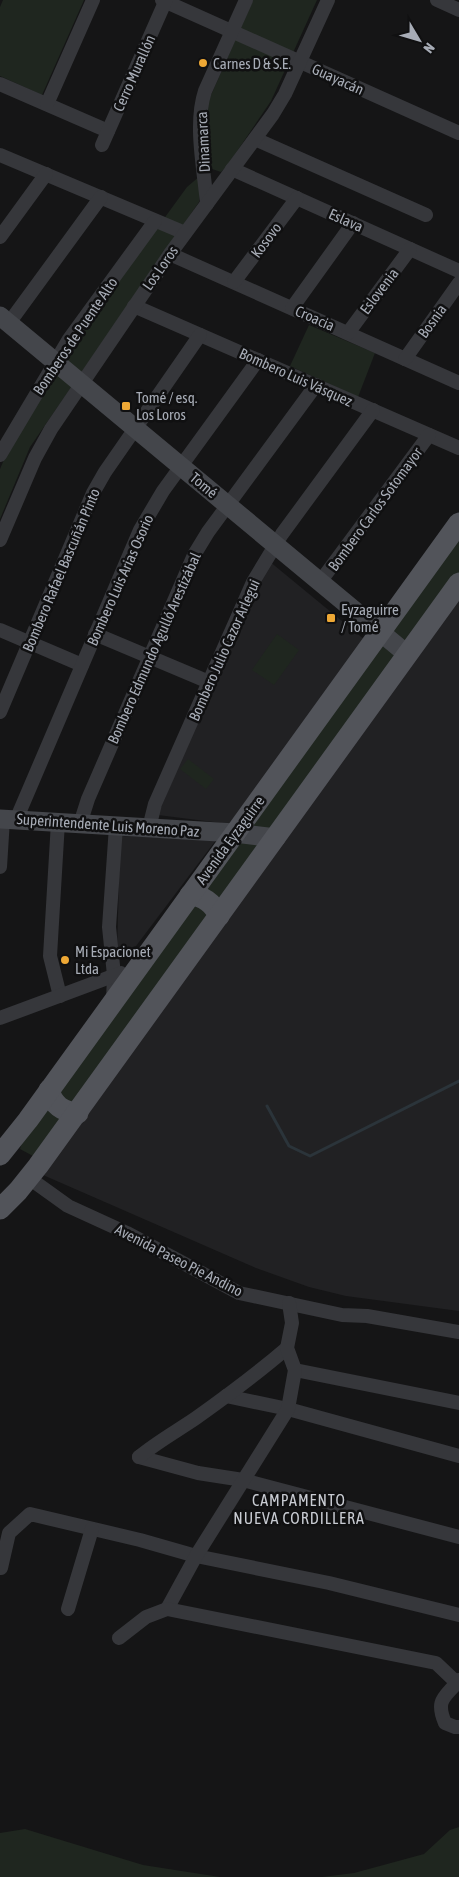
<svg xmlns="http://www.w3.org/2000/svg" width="459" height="1877" font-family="'Asap Condensed',sans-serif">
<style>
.built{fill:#212123}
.green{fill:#1f261f}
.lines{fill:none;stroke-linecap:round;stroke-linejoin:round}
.stream{stroke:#2b343a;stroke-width:3}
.street{stroke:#36373b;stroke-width:14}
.secondary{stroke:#44464b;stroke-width:19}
.primary{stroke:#52545a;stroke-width:21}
.poi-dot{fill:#eea835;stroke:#101011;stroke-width:2}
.labels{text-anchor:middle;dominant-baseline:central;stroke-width:5;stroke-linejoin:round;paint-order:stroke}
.poi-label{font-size:15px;fill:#a7acb6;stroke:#101011;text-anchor:start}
.street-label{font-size:15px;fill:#a7acb6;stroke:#101011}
.neighbourhood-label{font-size:16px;letter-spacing:1px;fill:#c8cbd2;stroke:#101011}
</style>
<rect width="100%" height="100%" fill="#151516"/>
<g class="built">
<path d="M269 561 365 640 229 824 158 815 249 595Z"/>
<path d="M459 598V1311L346 1296 309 1287 256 1268 43 1175Z"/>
<path d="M120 836 216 840 136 946 117 956Z"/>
</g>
<g class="green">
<path d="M3 0H84L42 95 0 76V7Z"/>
<path d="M253 0H317L271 101 227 166 221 172 209 168 207 104Z"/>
<path d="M200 176 199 202 30 447 0 519V469L15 434 51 374 187 187Z"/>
<path d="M309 325 375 353 358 397 290 366Z"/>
<path d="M459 531V574L33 1156 20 1149 24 1136Z"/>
<path d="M277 634 299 650 274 685 252 670Z"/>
<path d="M188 759 214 779 206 789 180 769Z"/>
<path d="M459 1827V1877H322L354 1873 424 1854 450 1830Z"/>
<path d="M25 1829 143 1865 220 1877H0V1833Z"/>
</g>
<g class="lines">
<path class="stream" d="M267 1106 289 1146 310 1156 459 1081"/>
<g class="street">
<path d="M162 0 459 133"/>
<path d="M437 0 459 10"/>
<path d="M0 84 108 131"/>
<path d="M47 104 93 0"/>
<path d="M255 139 426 215"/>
<path d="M102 145 166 0"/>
<path d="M0 155 185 233"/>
<path d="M232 169 459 271"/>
<path d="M207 204C204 169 194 124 205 91L246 0"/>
<path d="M0 237 46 174"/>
<path d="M170 254 459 383"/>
<path d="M234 282 297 198"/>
<path d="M134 306 459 448"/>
<path d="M292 308 353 223"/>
<path d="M9 323 101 197"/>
<path d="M348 333 410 249"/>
<path d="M405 359 459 283"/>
<path d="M0 455 69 339 155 221"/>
<path d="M0 540 35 458 51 429 170 254 273 114 285 94 328 0"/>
<path d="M320 582 429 435"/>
<path d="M0 630 82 665"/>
<path d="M95 634 209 682"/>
<path d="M0 712 93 493 105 472 200 335"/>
<path d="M16 820 140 530 163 491 258 360"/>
<path d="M58 822 50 956 60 996"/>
<path d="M80 824 88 799 194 555 208 532 316 385"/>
<path d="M149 828 155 804 253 582 282 534 373 410"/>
<path d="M0 867 3 819"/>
<path d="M113 1001 114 975 109 927 116 826"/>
<path d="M0 1018 121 973"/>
<path d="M29 1178 68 1206 127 1233 239 1293 342 1315 367 1316 459 1332"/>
<path d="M295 1370 459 1403"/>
<path d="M226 1396 288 1409 459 1456"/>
<path d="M139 1457 198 1473 243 1480 459 1537"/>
<path d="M139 1457C157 1442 177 1431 196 1418 227 1396 258 1373 287 1348"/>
<path d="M1 1568 9 1533 30 1514 140 1540 196 1556 329 1583 459 1615"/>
<path d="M68 1609 92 1529"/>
<path d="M167 1609 196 1556 288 1409 295 1370 287 1348 292 1323 289 1303"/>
<path d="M119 1638 146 1617 167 1609 436 1663 457 1683"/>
<path d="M459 1680C445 1698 435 1699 445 1723L455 1727H459"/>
</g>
<g class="secondary">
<path d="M0 316 408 655"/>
<path d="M0 819 235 833 276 838"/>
</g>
<g class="primary">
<path d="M190 895C204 896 213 903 219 916"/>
<path d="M49 1090C53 1105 63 1112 78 1113"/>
<path d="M0 1155 28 1120 459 523"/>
<path d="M0 1209 18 1191 38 1166 459 583"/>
</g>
</g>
<g class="poi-dot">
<circle cx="203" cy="63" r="5"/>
<rect x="121" y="401" width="10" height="10" rx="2.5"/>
<rect x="326" y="613" width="10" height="10" rx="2.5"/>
<circle cx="65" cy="960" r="5"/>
</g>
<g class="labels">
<g class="poi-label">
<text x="213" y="63">Carnes D &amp; S.E.</text>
<text x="136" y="397">Tomé / esq.<tspan x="136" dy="17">Los Loros</tspan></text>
<text x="341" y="609">Eyzaguirre<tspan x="341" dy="17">/ Tomé</tspan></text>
<text x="75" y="951">Mi Espacionet<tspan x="75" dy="17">Ltda</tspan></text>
</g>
<g class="street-label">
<text transform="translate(134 73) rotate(-66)">Cerro Murallón</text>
<text transform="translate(338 79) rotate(24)">Guayacán</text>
<text transform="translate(203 142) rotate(-93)">Dinamarca</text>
<text transform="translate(346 220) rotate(24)">Eslava</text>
<text transform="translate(266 240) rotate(-53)">Kosovo</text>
<text transform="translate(160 268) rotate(-55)">Los Loros</text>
<text transform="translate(379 291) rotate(-53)">Eslovenia</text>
<text transform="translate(315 318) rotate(24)">Croacia</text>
<text transform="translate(432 321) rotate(-54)">Bosnia</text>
<text transform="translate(75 336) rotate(-56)">Bomberos de Puente Alto</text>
<text transform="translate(296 377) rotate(24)">Bombero Luis Vásquez</text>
<text transform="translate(204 485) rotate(40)">Tomé</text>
<text transform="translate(375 509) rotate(-54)">Bombero Carlos Sotomayor</text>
<text transform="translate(61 570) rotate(-67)">Bombero Rafael Bascuñán Pinto</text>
<text transform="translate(120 580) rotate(-66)">Bombero Luis Arias Osorio</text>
<text transform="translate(154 648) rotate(-66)">Bombero Edmundo Agulló Arestizábal</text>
<text transform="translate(224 650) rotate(-66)">Bombero Julio Cazor Arlegui</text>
<text transform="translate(108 825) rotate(4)">Superintendente Luis Moreno Paz</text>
<text transform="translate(230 840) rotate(-54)">Avenida Eyzaguirre</text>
<text transform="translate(179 1260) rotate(27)">Avenida Paseo Pie Andino</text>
</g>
<g class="neighbourhood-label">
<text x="299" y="1500">CAMPAMENTO<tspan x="299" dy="18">NUEVA CORDILLERA</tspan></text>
</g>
</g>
<g transform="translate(419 40) rotate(128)" stroke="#101011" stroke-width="4" paint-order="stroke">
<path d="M0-4L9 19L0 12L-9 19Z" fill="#a7acb6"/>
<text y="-8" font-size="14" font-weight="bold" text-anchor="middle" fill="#a7acb6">N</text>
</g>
</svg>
